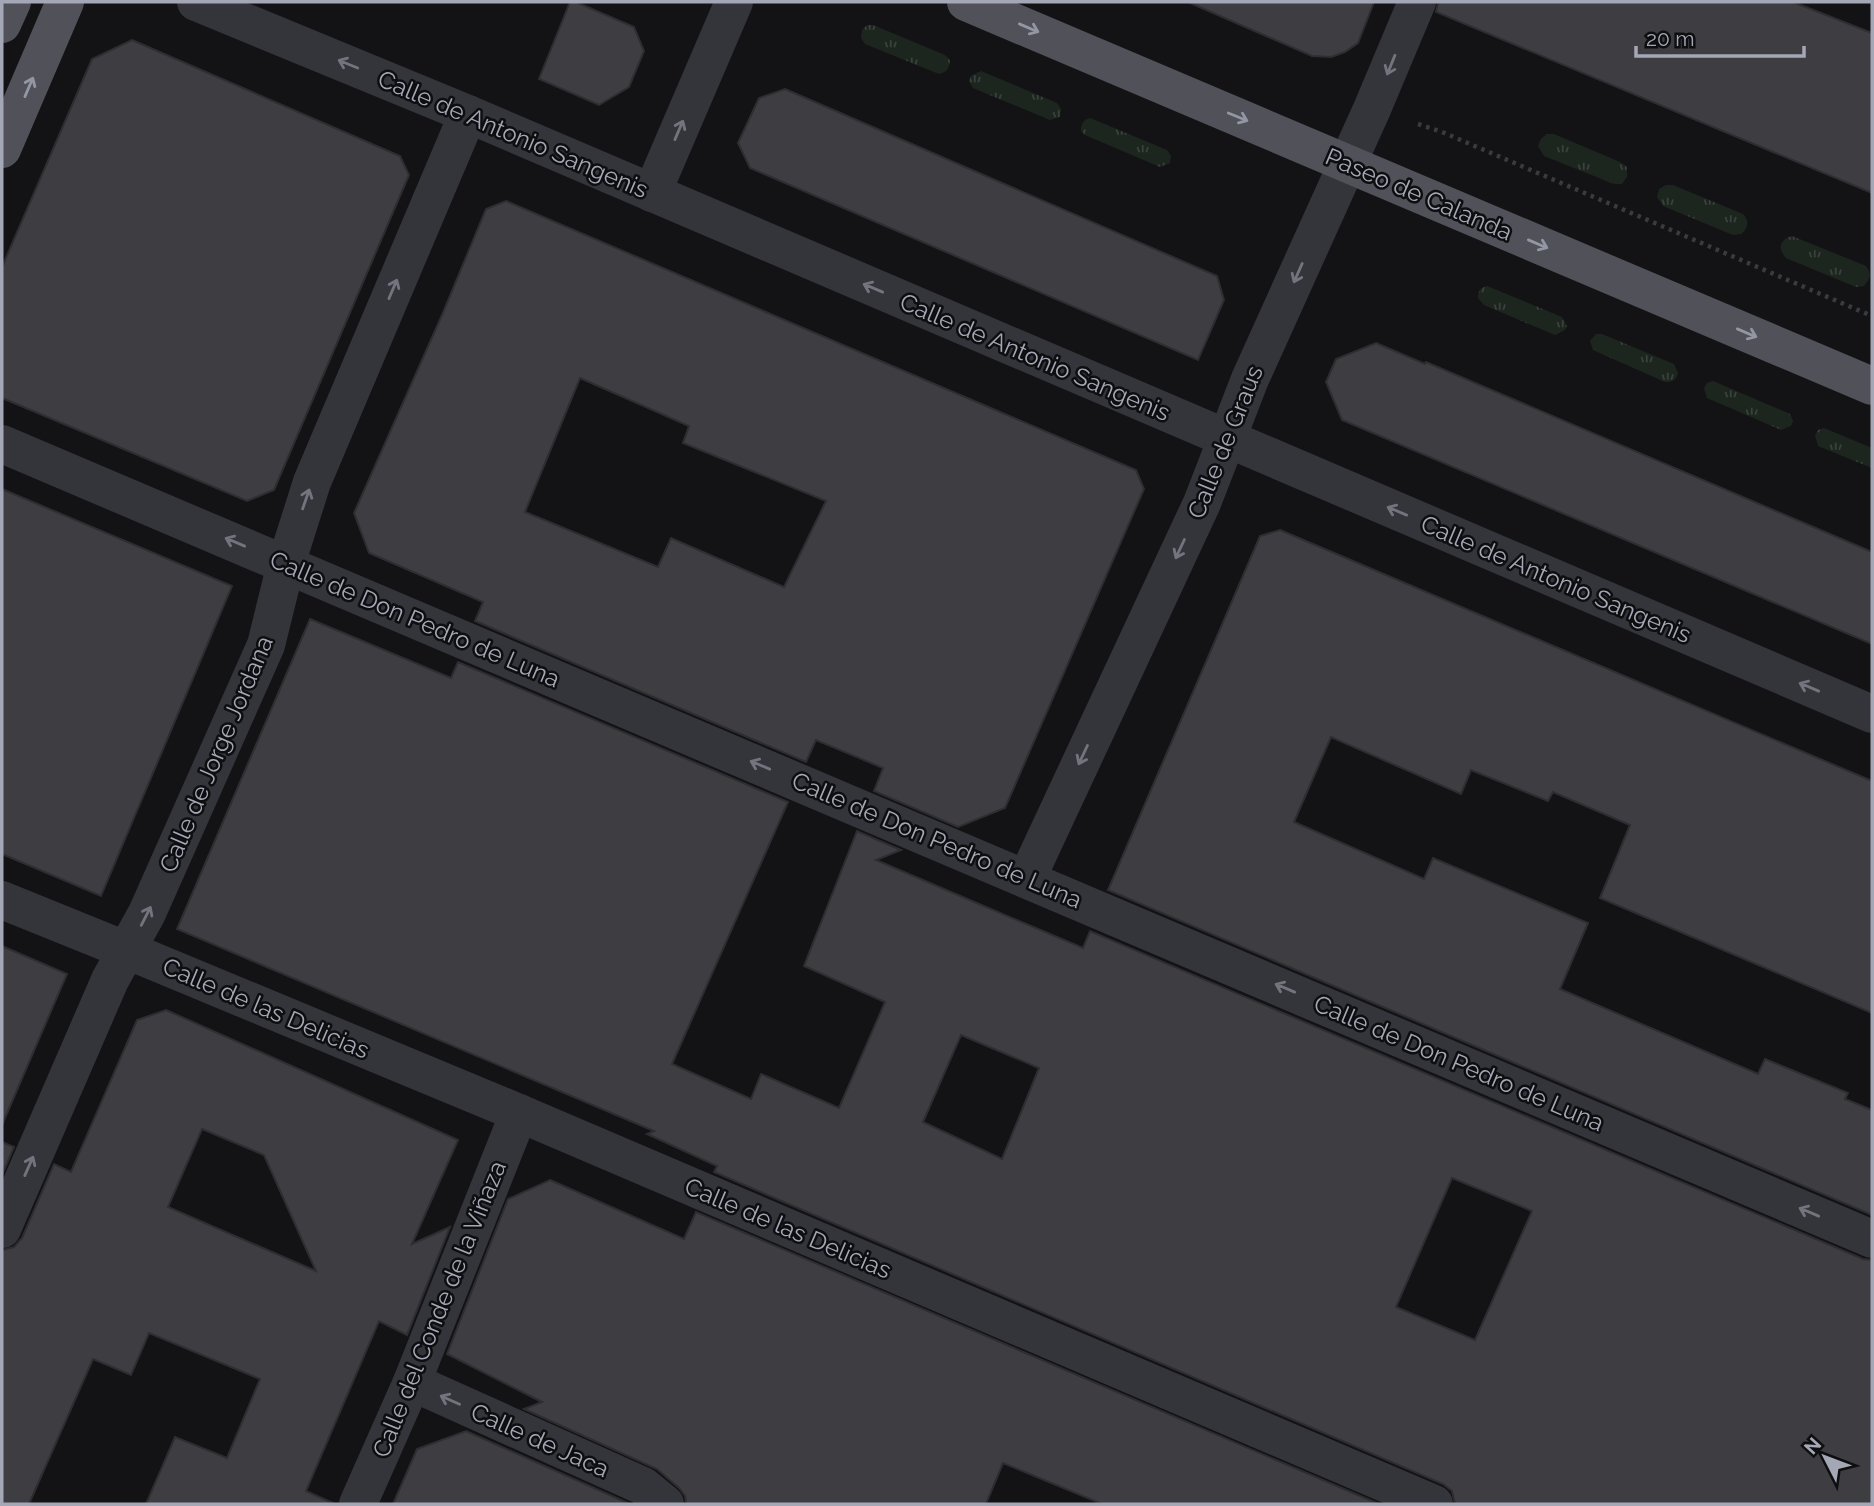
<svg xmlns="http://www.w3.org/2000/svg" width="1874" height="1506" font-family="Raleway,sans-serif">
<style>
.grass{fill:url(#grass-tufts)}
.building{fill:#3d3d42;stroke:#2e2d31;stroke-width:2;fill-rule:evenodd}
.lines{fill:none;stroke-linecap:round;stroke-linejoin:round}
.path{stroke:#3a3b41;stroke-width:4.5;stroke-dasharray:3.5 5;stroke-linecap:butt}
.minor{stroke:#34353a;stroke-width:38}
.major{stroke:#505159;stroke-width:38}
.oneway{stroke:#9397a3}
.oneway2{stroke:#72747e}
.labels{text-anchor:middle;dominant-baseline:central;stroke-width:5;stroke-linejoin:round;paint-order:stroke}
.street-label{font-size:24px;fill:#a4a8b6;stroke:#0e0e10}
</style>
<defs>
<pattern id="grass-tufts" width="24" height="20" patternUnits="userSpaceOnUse" patternTransform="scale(1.75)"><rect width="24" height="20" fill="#1d251f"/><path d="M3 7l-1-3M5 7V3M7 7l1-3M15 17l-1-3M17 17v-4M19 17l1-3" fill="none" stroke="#3b423d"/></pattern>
</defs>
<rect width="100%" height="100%" fill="#131315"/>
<g class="grass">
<path d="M867 25H873L945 55 950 60C949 69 947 72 939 74L865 44 861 38 862 30Z"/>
<path d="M981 71 1057 103 1061 109 1060 117 1050 120 973 88 969 81 971 76Z"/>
<path d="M1090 118 1167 150 1171 156 1170 163 1160 167 1085 135 1081 131C1081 124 1083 120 1090 118Z"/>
<path d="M1547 134H1554L1620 162 1627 167V177L1622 184H1614L1544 156 1538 146 1541 139Z"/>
<path d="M1666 185H1673L1743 214C1749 221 1749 228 1741 234L1733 235 1663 206 1657 197 1659 189Z"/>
<path d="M1792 236 1866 266C1872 274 1870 279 1864 286L1856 287 1786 258C1777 249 1780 239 1792 236Z"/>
<path d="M1487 286 1562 317 1567 326 1565 330 1555 335 1484 305 1478 298C1478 291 1480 288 1487 286Z"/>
<path d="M1596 334H1602L1674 364 1678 373C1676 381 1672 382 1665 382L1593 350 1590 341Z"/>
<path d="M1713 381 1790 414 1793 421 1791 426 1781 430 1707 398 1704 388 1707 383Z"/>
<path d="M1824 428 1872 448V468L1818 446 1815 435 1818 430Z"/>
</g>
<g class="building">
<path d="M570 2H576L634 27 644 51 629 87 599 105 539 79Z"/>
<path d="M1188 2H1374L1358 43 1345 52 1331 57 1312 56Z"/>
<path d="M1438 2H1793L1872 33V193L1436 12Z"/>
<path d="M132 40 400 156 409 175 274 490 247 501 2 398V267L92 59Z"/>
<path d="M785 89 1217 276 1224 300 1198 360 750 168 738 143 759 98Z"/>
<path d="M506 201 1136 470 1144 489 1005 808 958 827 874 791 883 768 816 740 806 762 475 621 483 602 369 553 354 513 442 315 486 209ZM580 378 689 426 683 443 826 501 784 587 671 538 658 567 525 512Z"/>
<path d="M1376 343 1425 364 1426 362 1872 552V644L1342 420 1326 382 1336 359Z"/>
<path d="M2 489 232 586 101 896 2 854Z"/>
<path d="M1280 530 1872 781V1013L1600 898 1630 825 1553 792 1548 801 1471 770 1461 794 1331 737 1294 822 1424 879 1433 858 1588 923 1560 989 1758 1074 1765 1059 1848 1093 1845 1099 1872 1110V1215L1108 890 1260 536Z"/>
<path d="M310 619 451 678 458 662 788 802 672 1064 751 1099 761 1074 839 1108 885 1002 804 966 857 831 901 850 876 860 972 901 1083 948 1090 931 1863 1259 1872 1260V1504H1455L1452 1491 1443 1484 714 1172 717 1166 647 1134 654 1131 177 929ZM961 1035 1039 1068 1002 1159 923 1122ZM1452 1178 1532 1211 1475 1340 1396 1307Z"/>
<path d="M2 946 67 974 2 1125Z"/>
<path d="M166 1010 458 1140 412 1244 450 1227 407 1335 379 1321 306 1491 335 1504H146L175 1437 227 1458 260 1379 149 1333 131 1375 93 1359 29 1504H2V1250L14 1247 22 1238 54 1164 71 1172 137 1020ZM202 1129 264 1155 316 1271 168 1207Z"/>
<path d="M2 1142 14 1147 2 1175Z"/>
<path d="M550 1180 684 1239 696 1212 1379 1504H1102L1003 1463 986 1504H686L685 1496 679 1488 657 1469 524 1409 542 1402 447 1354 508 1199Z"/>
<path d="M466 1431 630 1504H393L417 1449Z"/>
</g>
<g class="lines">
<path class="path" d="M1418 124 1442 132 1872 316"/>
<g class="minor">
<path d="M196 2 468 114 1872 714"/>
<path d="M652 193 734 2"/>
<path d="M2 444 1872 1239"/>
<path d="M1027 878 1202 503 1250 379 1372 109 1417 2"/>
<path d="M2 900 113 945"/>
<path d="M141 956 519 1113 1434 1504"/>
<path d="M2 1229 110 980 147 913 266 645 286 564 312 482 468 114"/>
<path d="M412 1382 643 1486 665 1504"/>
<path d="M358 1504 412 1382 519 1113"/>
</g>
<g class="major">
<path d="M966 2 1872 386"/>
<path d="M2 24 12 2"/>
<path d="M2 149 65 2"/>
</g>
</g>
<defs><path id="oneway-shaft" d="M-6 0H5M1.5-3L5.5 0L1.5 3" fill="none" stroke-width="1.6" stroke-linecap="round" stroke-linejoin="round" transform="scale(1.75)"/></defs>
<g class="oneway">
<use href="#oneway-shaft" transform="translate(1029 28) rotate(23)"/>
<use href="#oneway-shaft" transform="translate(29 87) rotate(-67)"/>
<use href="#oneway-shaft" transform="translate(1238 117) rotate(22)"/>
<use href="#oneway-shaft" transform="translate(1538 244) rotate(23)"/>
<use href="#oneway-shaft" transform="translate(1747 333) rotate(23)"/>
</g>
<g class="oneway2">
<use href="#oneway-shaft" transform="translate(348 64) rotate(-158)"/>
<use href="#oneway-shaft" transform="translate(1391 65) rotate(112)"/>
<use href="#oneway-shaft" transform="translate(679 130) rotate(-67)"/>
<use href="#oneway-shaft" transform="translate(1298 273) rotate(114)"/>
<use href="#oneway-shaft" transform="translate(873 288) rotate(-157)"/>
<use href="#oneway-shaft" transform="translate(393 289) rotate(-67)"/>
<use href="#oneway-shaft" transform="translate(306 499) rotate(-71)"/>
<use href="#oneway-shaft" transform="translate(1397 511) rotate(-157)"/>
<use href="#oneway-shaft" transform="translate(235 542) rotate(-157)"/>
<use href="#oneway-shaft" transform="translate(1180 549) rotate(115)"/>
<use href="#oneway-shaft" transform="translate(1809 687) rotate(-157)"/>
<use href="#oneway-shaft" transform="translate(1083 755) rotate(115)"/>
<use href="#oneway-shaft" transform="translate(760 765) rotate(-157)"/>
<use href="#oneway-shaft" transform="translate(146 916) rotate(-63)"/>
<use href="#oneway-shaft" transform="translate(1285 988) rotate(-157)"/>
<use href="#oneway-shaft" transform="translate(29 1166) rotate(-66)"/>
<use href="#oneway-shaft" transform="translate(1809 1212) rotate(-157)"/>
<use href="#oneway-shaft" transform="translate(450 1400) rotate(-156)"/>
</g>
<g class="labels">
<g class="street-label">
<text transform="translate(513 134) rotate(23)">Calle de Antonio Sangenis</text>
<text transform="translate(1419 194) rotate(23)">Paseo de Calanda</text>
<text transform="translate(1035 357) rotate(23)">Calle de Antonio Sangenis</text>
<text transform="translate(1225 442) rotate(-68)">Calle de Graus</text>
<text transform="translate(1556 579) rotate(23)">Calle de Antonio Sangenis</text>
<text transform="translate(415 619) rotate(23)">Calle de Don Pedro de Luna</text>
<text transform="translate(216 754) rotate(-67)">Calle de Jorge Jordana</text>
<text transform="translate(937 840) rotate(23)">Calle de Don Pedro de Luna</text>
<text transform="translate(266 1008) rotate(23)">Calle de las Delicias</text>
<text transform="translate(1459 1063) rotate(23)">Calle de Don Pedro de Luna</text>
<text transform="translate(788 1228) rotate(23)">Calle de las Delicias</text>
<text transform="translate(439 1309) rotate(-68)">Calle del Conde de la Viñaza</text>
<text transform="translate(540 1440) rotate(24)">Calle de Jaca</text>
</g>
</g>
<rect width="1874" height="1506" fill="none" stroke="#a4a8b6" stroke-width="7"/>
<g transform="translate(1825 1457) rotate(312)" stroke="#0e0e10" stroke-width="5" paint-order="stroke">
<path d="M0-5L12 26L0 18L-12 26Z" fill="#a4a8b6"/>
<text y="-10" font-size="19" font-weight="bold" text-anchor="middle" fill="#a4a8b6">N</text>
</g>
<path d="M1636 46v10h168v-10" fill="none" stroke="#a4a8b6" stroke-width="3.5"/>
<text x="1646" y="46" font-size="21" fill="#a4a8b6" stroke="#0e0e10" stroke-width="5" paint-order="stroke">20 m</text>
</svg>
